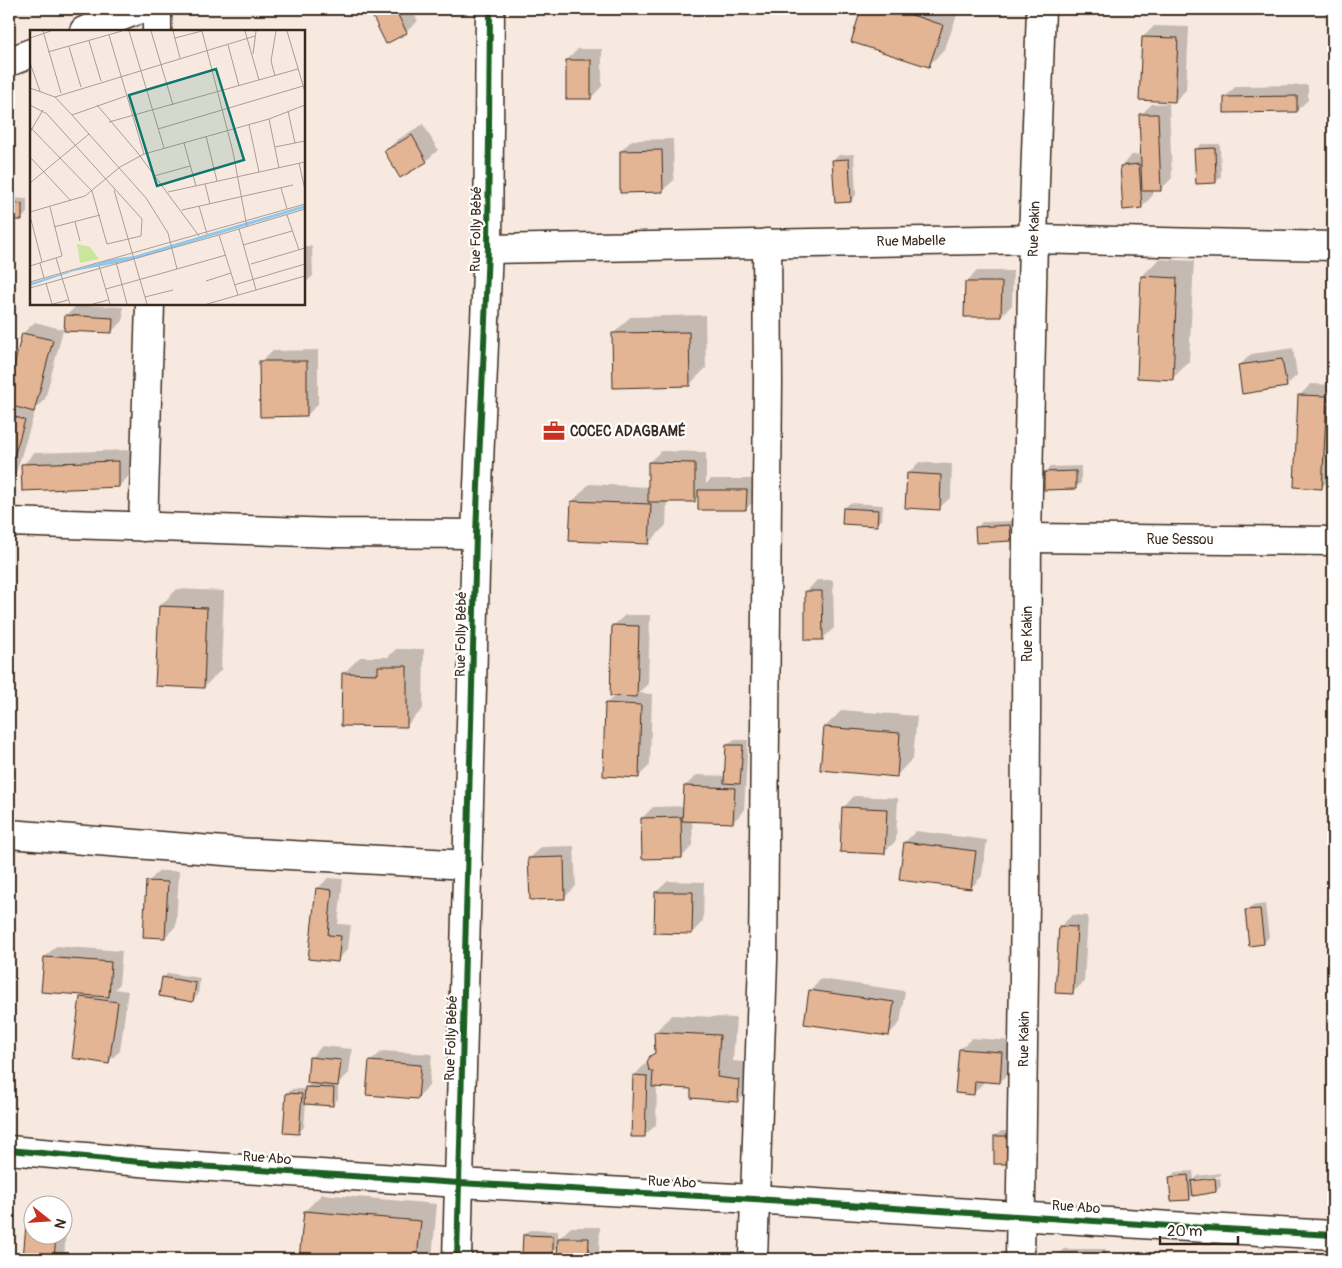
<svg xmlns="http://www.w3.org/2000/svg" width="1342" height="1268" font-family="Pangolin,sans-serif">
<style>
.shadow{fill:#0003}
.building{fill:#e4b595;stroke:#3b2a1e}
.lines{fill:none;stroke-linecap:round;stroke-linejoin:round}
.street-casing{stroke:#3b2a1e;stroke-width:31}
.street{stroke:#fff;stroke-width:28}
.cycleway-casing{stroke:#fff;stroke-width:9}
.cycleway{stroke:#1b5e20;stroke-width:6}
.labels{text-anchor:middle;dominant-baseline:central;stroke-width:4.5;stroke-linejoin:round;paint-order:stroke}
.street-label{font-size:14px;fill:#3b2a1e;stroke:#fff}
.poi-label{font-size:14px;font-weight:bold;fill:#3b2a1e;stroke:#fff;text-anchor:start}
.inset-road{fill:none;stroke:#ac9d92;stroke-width:1}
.view{fill:#0f766e;fill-opacity:0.15;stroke:#0f766e;stroke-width:2.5}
.inset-edge{fill:none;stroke:#3b2a1e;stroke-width:2.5}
</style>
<rect width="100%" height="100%" fill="#f7e9df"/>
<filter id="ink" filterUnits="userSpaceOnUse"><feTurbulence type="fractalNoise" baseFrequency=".02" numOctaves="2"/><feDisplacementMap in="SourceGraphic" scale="10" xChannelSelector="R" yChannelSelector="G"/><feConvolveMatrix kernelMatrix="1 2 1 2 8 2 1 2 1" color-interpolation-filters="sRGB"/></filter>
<g filter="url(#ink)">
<g class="shadow">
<path d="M374 9H411L418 21 406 32 371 11Z"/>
<path d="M863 9H959L945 49 928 66 852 41Z"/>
<path d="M1154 26 1189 27 1186 90 1175 101 1143 37Z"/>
<path d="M578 49H602V86L591 98 567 60Z"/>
<path d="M1308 85V100L1296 111 1225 97 1236 86Z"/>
<path d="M1169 103 1172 178 1161 189 1153 190V195L1142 207 1121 166 1132 155 1142 154 1140 115 1152 104Z"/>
<path d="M423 124 438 150 426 161 386 151 397 140Z"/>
<path d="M673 139 674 180 662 191 621 151 632 140Z"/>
<path d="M1201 144H1220L1221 176 1216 182 1196 150Z"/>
<path d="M854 154 856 195 851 201 833 160 839 155Z"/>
<path d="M9 198 27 199V213L21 219 9 218Z"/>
<path d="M304 246H312L313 276 304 284Z"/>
<path d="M1159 259 1194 261 1189 362 1172 379 1142 276Z"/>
<path d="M977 271H1013L1012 305 1001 316 966 282Z"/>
<path d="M77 305 123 307V321L111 332 63 330 45 399 36 408 15 476 9 482V392L23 333 35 322 65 330 66 316Z"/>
<path d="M705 315 706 368 689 385 613 334 630 317Z"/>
<path d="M1293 348 1297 375 1286 386 1239 366 1251 354Z"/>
<path d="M318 350V404L307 415 260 362 272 351Z"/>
<path d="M1311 384 1333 385V476L1322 487 1299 396Z"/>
<path d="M130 450V475L119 486 23 465 34 453Z"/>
<path d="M661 451 706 452V484L711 479H758L757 497 746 509 699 496 694 501H667L666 525 649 543 572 502 589 484 649 487V462Z"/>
<path d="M919 462 952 464 951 497 939 508 908 474Z"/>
<path d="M1081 466V483L1075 488 1045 472 1050 467Z"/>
<path d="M850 503 883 505 882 519 876 524 844 508Z"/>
<path d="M1015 521 1016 534 1010 539 977 528 982 522Z"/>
<path d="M817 580H833L834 628 822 639 806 592Z"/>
<path d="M177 589 224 591 221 670 204 687 160 606Z"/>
<path d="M625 615H650L648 684 639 693 652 694 650 765 639 776 606 704 615 695 613 626Z"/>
<path d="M396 649H424L423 709 406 726 343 674 360 657H388Z"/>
<path d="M842 710 917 716 913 758 896 776 825 727Z"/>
<path d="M733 740H748L744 811 733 822 692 820 693 845 682 857 642 818 653 807 684 806 685 786 697 775 726 776 727 745Z"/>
<path d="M854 796 898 798 896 841 884 852 843 808Z"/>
<path d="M916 831 987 840 982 876 971 888 905 842Z"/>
<path d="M574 846 576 886 564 898 530 858 541 847Z"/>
<path d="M159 871H179L176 926 165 937 148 882Z"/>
<path d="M328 878 343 879 338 924 351 925 348 949 337 960 309 958 317 889Z"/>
<path d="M668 881 704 882 703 921 692 933 656 892Z"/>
<path d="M1265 904 1269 937 1264 943 1246 911 1251 906Z"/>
<path d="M1072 915 1088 916 1084 982 1072 993 1061 926Z"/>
<path d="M56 946 122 951 119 985 115 989 128 991 120 1051 108 1062 81 997 84 994 45 957Z"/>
<path d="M168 973 200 978 198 995 192 1000 163 978Z"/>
<path d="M821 979 905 991 900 1023 889 1034 810 991Z"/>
<path d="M672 1015 736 1018 733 1061 755 1063V1083L738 1100 693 1088 657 1086 656 1125 644 1136 634 1076 645 1064 649 1065 651 1057 656 1051 655 1032Z"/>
<path d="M972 1038 1013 1041 1011 1071 1000 1082 985 1081 974 1093 960 1049Z"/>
<path d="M322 1046 352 1049 349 1073 338 1084V1099L332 1105 306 1103 304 1127 299 1133 287 1094 292 1089H306L311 1082V1057Z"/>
<path d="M382 1051 432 1054 429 1086 417 1098 370 1062Z"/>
<path d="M1001 1131H1014L1008 1163 996 1136Z"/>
<path d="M1193 1171 1194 1180 1198 1176 1220 1173V1176L1197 1179V1181L1220 1178 1221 1186 1216 1191 1194 1194 1189 1199 1170 1177 1176 1172Z"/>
<path d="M322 1194 437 1204 432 1259H301L305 1211Z"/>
<path d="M62 1216H67L64 1259H24L27 1225 32 1220V1236H62Z"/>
<path d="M571 1227H600L599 1259H559V1246L553 1252 524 1235 530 1230 558 1231V1239Z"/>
<path d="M1064 1249H1106V1259H1053Z"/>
<path d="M1241 1254 1287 1255V1259H1235Z"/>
</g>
<g class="building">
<path d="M375 9H395L407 33 386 44 370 11Z"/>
<path d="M861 9H893L943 25 929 67 851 42Z"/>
<path d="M1142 37 1178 38 1175 102 1139 100Z"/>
<rect x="566" y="60" width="25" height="39"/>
<path d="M1297 96V112L1224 113V97Z"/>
<path d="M1139 114H1158L1161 191H1142Z"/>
<path d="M412 135 427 162 400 178 384 151Z"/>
<path d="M1215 148 1216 183 1196 184 1194 149Z"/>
<path d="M662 150 663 192 620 193V151Z"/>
<path d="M849 159 851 202 835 203 832 160Z"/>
<path d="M1139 164 1142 208 1123 210 1120 166Z"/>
<path d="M9 203 22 204V220H9Z"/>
<path d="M1141 276 1177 278 1173 380 1137 378Z"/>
<path d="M965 282H1002L1001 317H964Z"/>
<path d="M65 315 113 318 112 333 64 331Z"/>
<path d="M689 332 690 386 613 388 612 333Z"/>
<path d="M22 333 53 340 34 412 9 405V387Z"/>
<path d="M1282 359 1287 387 1242 394 1238 365Z"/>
<path d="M259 361H307V416L260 417Z"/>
<path d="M1298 395 1327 396 1322 489 1294 487Z"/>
<path d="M9 415 25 420 9 473Z"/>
<path d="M119 461V487L22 491 21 464Z"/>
<path d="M648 462 695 463V502H648Z"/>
<path d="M1076 471V489L1044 490V472Z"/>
<path d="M907 473 941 475 940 510 905 508Z"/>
<path d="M698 490H747L746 510H698Z"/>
<path d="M571 501 651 504 649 544 569 541Z"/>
<path d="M843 508 878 510 877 526 842 524Z"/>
<path d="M1010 525 1011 541 976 543 975 527Z"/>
<path d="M805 591H822L823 640H805Z"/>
<path d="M159 606 207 608 204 688 155 686Z"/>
<path d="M612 625 639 626 637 697 610 696Z"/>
<path d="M378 666H407V727L341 726 342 673 378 674Z"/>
<path d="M605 703 641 705 639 778 603 776Z"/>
<path d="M824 727 900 733 897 777 820 770Z"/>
<path d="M726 745H743L740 784 724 783Z"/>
<path d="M684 786 735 788 733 823 682 821Z"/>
<path d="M842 807 887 809 885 854 840 852Z"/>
<path d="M681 817 682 858 642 859 641 818Z"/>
<path d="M904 842 976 851 971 889 899 880Z"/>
<path d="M564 857 565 899 530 900 528 858Z"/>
<path d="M146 881 168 882 165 938 143 937Z"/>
<path d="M316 888 332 890 328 935 341 936 338 962 308 959Z"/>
<path d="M655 892H693L692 934 654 933Z"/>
<path d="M1260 909 1264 944 1249 946 1245 910Z"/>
<path d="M1059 926 1077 927 1073 994 1055 993Z"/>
<path d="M44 957 111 962 109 997 41 992Z"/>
<path d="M162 977 196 983 193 1002 159 996Z"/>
<path d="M809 990 894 1002 889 1036 804 1024Z"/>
<path d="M80 997 118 1002 109 1064 72 1058Z"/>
<path d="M654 1032 720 1035 717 1077 739 1080 738 1102 691 1098V1089L652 1087 653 1072 649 1070 647 1062 650 1056 655 1053Z"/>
<path d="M959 1049 1002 1052 1000 1083 975 1081 974 1095 955 1093Z"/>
<path d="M309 1057 341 1060 338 1086 307 1083Z"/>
<path d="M369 1061 421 1065 418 1099 366 1095Z"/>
<path d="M633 1075 647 1076 645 1137H631Z"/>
<path d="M305 1087 334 1088 333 1106 304 1104Z"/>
<path d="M286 1093 302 1094 299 1134 283 1133Z"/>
<rect x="994" y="1136" width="15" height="28"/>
<path d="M1188 1175 1190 1200 1171 1201 1169 1177Z"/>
<path d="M1215 1178 1216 1192 1193 1196 1191 1181Z"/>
<path d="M304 1211 421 1221 417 1259H299Z"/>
<path d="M26 1225H32V1236H56L54 1259H23Z"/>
<path d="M523 1235 553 1236V1253H522Z"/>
<path d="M558 1238H589L588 1259H557Z"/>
</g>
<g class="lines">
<g class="street-casing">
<g id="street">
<path d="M84 31 140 9"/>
<path d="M157 31V9"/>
<path d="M9 62 31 53"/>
<path d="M488 249 1033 239 1333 246"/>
<path d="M9 522 334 533 476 534"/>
<path d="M143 527 150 304"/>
<path d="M1027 538 1333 541"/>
<path d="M9 834 237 852 468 865"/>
<path d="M9 1150 151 1163 459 1183 754 1199 1171 1226 1333 1235"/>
<path d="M457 1259 476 534 488 249 490 9"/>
<path d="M753 1259 763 960 768 380 767 243"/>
<path d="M1020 1259 1025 902 1027 538 1033 239 1041 9"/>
</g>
</g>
<use href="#street" class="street"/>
<g class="cycleway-casing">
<g id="cycleway">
<path d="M9 1150 151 1163 459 1183 754 1199 1171 1226 1333 1235"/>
<path d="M457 1259 476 534 488 249 490 9"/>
</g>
</g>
<use href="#cycleway" class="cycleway"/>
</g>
</g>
<defs>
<g id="office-bare" transform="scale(1.725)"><path d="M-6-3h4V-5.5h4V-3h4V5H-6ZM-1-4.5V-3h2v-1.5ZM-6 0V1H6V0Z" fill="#c8321e" stroke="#fff" stroke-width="2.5" paint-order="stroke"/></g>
</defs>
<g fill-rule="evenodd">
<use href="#office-bare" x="554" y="431"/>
</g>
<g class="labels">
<g class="street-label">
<text transform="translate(476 229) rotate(-89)">Rue Folly Bébé</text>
<text transform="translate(1034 229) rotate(-88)">Rue Kakin</text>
<text transform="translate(911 241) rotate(-1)">Rue Mabelle</text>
<text x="1180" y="539">Rue Sessou</text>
<text transform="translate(461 634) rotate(-89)">Rue Folly Bébé</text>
<text transform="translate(1027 634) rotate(-90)">Rue Kakin</text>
<text transform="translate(451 1038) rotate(-88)">Rue Folly Bébé</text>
<text transform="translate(1024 1039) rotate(-89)">Rue Kakin</text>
<text transform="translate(267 1158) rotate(4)">Rue Abo</text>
<text transform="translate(672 1182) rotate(3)">Rue Abo</text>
<text transform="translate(1076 1207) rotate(4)">Rue Abo</text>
</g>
<g class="poi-label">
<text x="570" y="431">COCEC ADAGBAMÉ</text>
</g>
</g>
<g transform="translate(30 30)">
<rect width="275" height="275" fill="#f7e9df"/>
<path d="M47 214 60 217 69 229 50 233Z" fill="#cae59c"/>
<path d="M275 175V178L99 231 44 241 0 256V253L82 229 104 226Z" fill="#8ec8ed"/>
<path class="inset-road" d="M13 1 31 63M99 1 134 118M121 1 143 75M143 1 150 28M172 1 203 122 217 197M215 1 229 50M257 1 275 62M79 5 114 124M0 8 21 1M145 8 172 1M59 11 71 51M198 15 209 56M39 17 51 57M18 22 92 1M223 24 226 1M0 33 10 61M245 46 241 31 246 1M0 58 25 67 42 85 116 168 138 203 147 239 76 259M25 67 225 6M0 75 17 84 112 189 111 206 77 214 62 161 0 97M67 75 107 122 169 206M258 81 265 113M42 85 96 66M239 89 249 138M79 92 268 39M219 95 229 142M128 99 273 56M0 102 13 80M176 106 187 151M154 113 166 156M245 117 275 111M0 127 41 171M269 133 275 160M124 146 160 136M0 153 59 104M175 154 180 174M251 158 257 179M84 160 117 274M138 162 275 132M169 176 177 204M152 180 263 155M0 182 55 166 90 137 114 124 239 89 275 75M257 185 269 220M0 186 12 232M45 192 50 211M24 197 70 185M209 199 226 260M213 215 262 201M26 228 40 274M86 232 97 274M10 233 14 248M221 234 275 218M0 236 32 226 20 177M69 236 80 274M147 239 196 225M176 251 201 243M0 252 275 174M16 253 22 274M204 255 275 234M0 258 189 205M208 265 189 205 275 179M115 267 143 260M23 274 38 270M63 274 78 270M177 274 275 246"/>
<path class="view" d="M186 39 214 130 127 156 99 65Z"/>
<rect width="275" height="275" class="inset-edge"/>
</g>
<rect width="1342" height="1268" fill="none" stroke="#fff" stroke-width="30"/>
<rect x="15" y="15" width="1312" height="1238" fill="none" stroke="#3b2a1e" stroke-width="2" filter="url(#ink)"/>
<g transform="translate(48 1220) rotate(107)"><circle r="24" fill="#ffffff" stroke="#b1aaa5"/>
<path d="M0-4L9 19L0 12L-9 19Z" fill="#c8321e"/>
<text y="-8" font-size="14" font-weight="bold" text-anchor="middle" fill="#3b2a1e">N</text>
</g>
<path d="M1160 1236v8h78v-8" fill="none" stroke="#3b2a1e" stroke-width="2.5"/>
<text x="1167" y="1236" font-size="15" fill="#3b2a1e" stroke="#ffffff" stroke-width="4" paint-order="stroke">20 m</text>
</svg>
